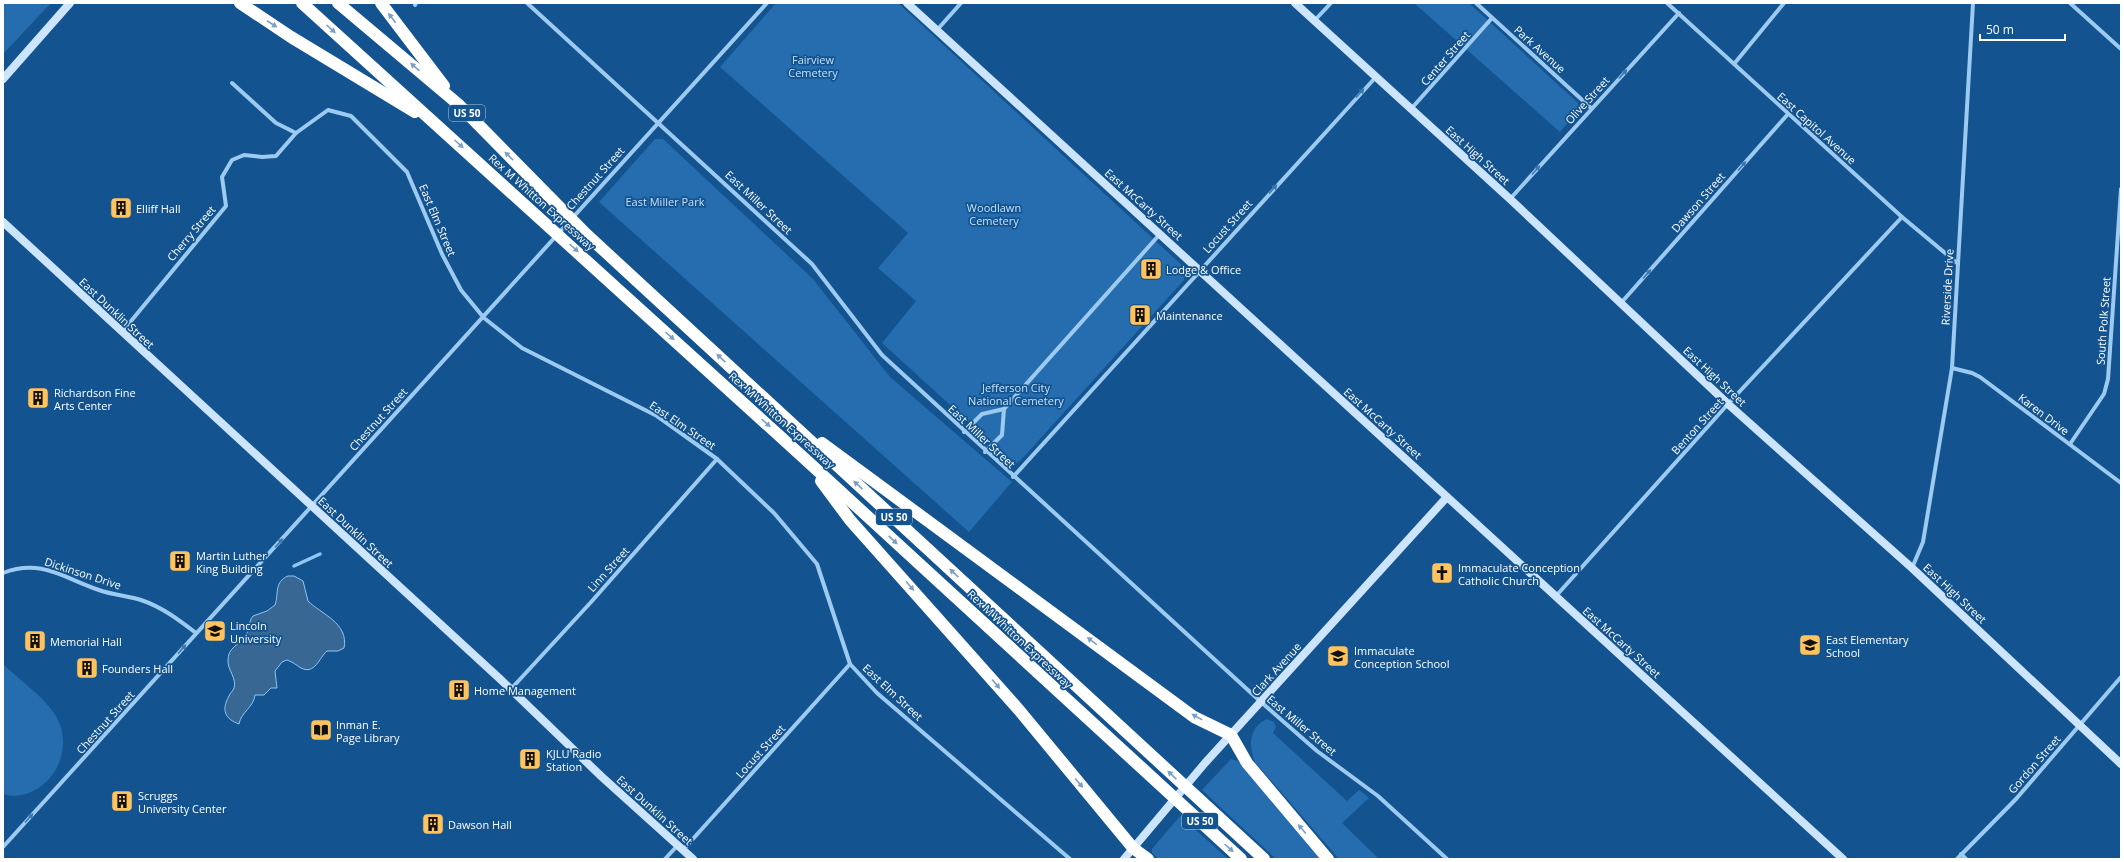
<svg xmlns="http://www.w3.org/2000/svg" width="2124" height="862" font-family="'Open Sans',sans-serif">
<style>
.green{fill:#256dae}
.water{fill:#376792;stroke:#8fc6f5}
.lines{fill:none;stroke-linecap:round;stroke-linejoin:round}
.stream{stroke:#8fc6f5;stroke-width:3.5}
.minor{stroke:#9dcaf1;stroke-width:4}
.secondary{stroke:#cce4fc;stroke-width:8}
.motorway{stroke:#fff;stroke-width:12}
.oneway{fill:#7da0c1}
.oneway2{fill:#3c77ac}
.labels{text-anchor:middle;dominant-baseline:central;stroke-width:3.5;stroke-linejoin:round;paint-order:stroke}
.shield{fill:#13538f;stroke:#b8cbdd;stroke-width:1}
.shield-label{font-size:10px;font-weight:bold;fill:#fff}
.street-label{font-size:11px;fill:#fff;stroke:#13538f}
.park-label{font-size:11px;fill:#c4e2fc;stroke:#13538f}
.poi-label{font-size:11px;fill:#fff;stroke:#13538f;text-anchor:start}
</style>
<rect width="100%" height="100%" fill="#13538f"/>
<g class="green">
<path d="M3 3H51L3 54Z"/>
<path d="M776 3H898L1185 268 1187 273 1184 280 1020 461 1015 464 882 343 916 301 878 268 908 233 720 67Z"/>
<path d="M1414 3H1469L1578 103 1579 109 1560 132Z"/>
<path d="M655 139H663L813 279 890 377 1012 482 969 532 599 202Z"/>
<path d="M3 664C19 680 41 694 54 713 69 735 65 765 45 783 34 793 18 799 3 794Z"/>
<path d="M1267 719 1274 722 1276 727 1273 733 1347 801 1359 790 1369 798 1342 823 1379 859H1339L1255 762C1248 746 1249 727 1267 719Z"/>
<path d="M1231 759 1238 761 1323 859H1276L1202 790Z"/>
<path d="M1180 816 1228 859 1157 858 1152 853V849Z"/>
</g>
<path class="water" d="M288 576H294L303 581 308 601C321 614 349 623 344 648L338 651H327C319 658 315 675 301 668 296 665 293 662 287 660L282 662 275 671 277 688H271L264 695H255C254 707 241 712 239 724 225 719 221 710 229 696 230 693 233 691 234 688 237 679 228 670 228 662 227 646 240 646 246 635 250 629 248 622 253 616L267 611 275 605C279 593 274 582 288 576Z"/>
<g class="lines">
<path class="stream" d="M294 566 320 554"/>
<g class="minor">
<path d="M527 3 812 264 882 355 1261 702 1317 751 1378 796 1447 859"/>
<path d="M1476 3 1591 108"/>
<path d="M1667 3 1902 217 1957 263"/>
<path d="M2070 3 2121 49"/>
<path d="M415 5 416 3"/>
<path d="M1315 20 1331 3"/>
<path d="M937 30 961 3"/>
<path d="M1734 64 1784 3"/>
<path d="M232 83 276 123 296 133 328 110 351 116 407 172 442 254 461 290 484 318 522 348 657 416 717 459 774 513 817 564 850 664 877 693 1070 859"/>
<path d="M1411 109 1492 18"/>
<path d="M1510 199 1679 13"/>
<path d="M1621 303 1788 114"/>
<path d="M122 332 226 206 222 177 232 160 244 155 262 157 276 156 296 133"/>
<path d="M1952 368 1972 373 1980 377 2121 483"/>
<path d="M964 432 982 414 1004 409 1160 234"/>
<path d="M2070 444 2104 394 2108 379 2121 189"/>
<path d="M985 452 1002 435 1004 409"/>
<path d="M1013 477 1375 78"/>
<path d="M1912 568 1923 542 1952 368 1973 3"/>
<path d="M3 573C42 558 65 579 99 590 113 595 128 596 141 600 162 607 179 620 196 633"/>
<path d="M1556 596 1728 404 1902 217"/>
<path d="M511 689 592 601 717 459"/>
<path d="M3 847 767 3"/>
<path d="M683 850 850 664"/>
<path d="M1961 854 1966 859"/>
<path d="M665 859 678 845"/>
<path d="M1957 859 2016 799 2121 677"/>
</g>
<g class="secondary">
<path d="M907 3 1843 859"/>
<path d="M1295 3 1510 199 1728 404 1912 568 2121 764"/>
<path d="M3 79 70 3"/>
<path d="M3 222 499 678 602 777 693 859"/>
<path d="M1124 859 1205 763 1447 497"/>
</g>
<g class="motorway">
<path d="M240 3 291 37 415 112"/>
<path d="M302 3 805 459 1241 859"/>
<path d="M338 3 458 104 586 234 1264 859"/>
<path d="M381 3 444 86"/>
<path d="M822 443 1194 717 1231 735 1247 763 1328 859"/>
<path d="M821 481 850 520 1019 710 1133 848 1148 859"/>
</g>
</g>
<defs><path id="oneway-solid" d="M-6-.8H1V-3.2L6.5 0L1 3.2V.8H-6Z"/></defs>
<g class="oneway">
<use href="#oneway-solid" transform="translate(392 18) rotate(-127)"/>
<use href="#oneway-solid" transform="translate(272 24) rotate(33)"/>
<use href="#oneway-solid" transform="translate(331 29) rotate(42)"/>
<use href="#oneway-solid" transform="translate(415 67) rotate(-140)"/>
<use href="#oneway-solid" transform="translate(459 144) rotate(42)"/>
<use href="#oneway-solid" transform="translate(509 156) rotate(-135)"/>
<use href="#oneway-solid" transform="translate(574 248) rotate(42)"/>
<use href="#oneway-solid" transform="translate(670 336) rotate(42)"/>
<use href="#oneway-solid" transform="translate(721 358) rotate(-137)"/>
<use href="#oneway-solid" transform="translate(766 423) rotate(42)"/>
<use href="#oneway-solid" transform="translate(858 485) rotate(-137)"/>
<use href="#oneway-solid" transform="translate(893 540) rotate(43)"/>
<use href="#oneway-solid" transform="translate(954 573) rotate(-137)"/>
<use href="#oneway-solid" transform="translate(910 586) rotate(49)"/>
<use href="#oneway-solid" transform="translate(1092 641) rotate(-143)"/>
<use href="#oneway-solid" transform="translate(996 684) rotate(49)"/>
<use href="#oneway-solid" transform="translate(1197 717) rotate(-151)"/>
<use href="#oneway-solid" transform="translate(1172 775) rotate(-137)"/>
<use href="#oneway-solid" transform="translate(1079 783) rotate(50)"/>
<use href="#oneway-solid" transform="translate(1302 829) rotate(-130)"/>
<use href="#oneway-solid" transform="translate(1229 848) rotate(42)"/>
</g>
<g class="oneway2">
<use href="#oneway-solid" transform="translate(1623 74) rotate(-48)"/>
<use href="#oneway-solid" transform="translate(1360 93) rotate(-48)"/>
<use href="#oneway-solid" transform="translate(1742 166) rotate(-49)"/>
<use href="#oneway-solid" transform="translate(1536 170) rotate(-48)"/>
<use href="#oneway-solid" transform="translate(1273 189) rotate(-48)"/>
<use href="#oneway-solid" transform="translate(1647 274) rotate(-49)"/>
<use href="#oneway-solid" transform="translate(279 543) rotate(-48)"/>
<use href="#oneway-solid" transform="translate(182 649) rotate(-48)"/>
<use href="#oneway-solid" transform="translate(29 818) rotate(-48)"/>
</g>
<defs>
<g id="building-square" transform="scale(1.15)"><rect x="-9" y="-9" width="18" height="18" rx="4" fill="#ffc35e" stroke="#13538f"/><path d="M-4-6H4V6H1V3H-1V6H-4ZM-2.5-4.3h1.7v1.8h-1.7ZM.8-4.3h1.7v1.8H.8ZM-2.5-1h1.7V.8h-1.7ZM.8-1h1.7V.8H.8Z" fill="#111"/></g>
<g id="church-square" transform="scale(1.15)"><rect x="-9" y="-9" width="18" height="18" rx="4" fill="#ffc35e" stroke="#13538f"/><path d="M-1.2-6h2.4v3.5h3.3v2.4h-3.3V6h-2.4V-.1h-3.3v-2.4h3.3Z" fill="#111"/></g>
<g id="university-square" transform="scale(1.15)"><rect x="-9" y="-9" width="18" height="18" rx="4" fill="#ffc35e" stroke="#13538f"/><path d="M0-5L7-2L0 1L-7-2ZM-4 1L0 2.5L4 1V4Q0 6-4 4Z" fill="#111"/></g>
<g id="school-square" transform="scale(1.15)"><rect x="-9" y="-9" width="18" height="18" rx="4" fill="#ffc35e" stroke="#13538f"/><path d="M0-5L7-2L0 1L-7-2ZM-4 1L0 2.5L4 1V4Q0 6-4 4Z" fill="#111"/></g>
<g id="library-square" transform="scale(1.15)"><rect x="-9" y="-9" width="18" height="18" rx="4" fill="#ffc35e" stroke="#13538f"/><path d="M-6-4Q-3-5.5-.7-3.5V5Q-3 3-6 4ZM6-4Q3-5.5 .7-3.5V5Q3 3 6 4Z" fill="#111"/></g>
</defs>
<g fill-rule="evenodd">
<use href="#building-square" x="121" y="208"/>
<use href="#building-square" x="1151" y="269"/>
<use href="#building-square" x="1140" y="315"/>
<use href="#building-square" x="38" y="398"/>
<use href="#building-square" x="180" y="561"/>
<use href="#church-square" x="1442" y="573"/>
<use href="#university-square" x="215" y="631"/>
<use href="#building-square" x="35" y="641"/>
<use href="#school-square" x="1810" y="645"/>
<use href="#school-square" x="1338" y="656"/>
<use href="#building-square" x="87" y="668"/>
<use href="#building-square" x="459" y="690"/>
<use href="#library-square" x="321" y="730"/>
<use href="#building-square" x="530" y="759"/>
<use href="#building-square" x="122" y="801"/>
<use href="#building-square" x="433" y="824"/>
</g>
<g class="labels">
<g class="shield">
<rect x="449" y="105" width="36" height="16" rx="3"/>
<rect x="876" y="509" width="36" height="16" rx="3"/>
<rect x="1182" y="813" width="36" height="16" rx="3"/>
</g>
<g class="shield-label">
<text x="467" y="113">US 50</text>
<text x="894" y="517">US 50</text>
<text x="1200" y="821">US 50</text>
</g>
<g class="street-label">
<text transform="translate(1540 49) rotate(42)">Park Avenue</text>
<text transform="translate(1445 58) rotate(-49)">Center Street</text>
<text transform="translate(1587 100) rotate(-48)">Olive Street</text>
<text transform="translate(1817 128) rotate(42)">East Capitol Avenue</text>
<text transform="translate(1478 155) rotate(42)">East High Street</text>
<text transform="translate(595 178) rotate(-48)">Chestnut Street</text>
<text transform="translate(542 202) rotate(42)">Rex M Whitton Expressway</text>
<text transform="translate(759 202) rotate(43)">East Miller Street</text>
<text transform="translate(1698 202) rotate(-49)">Dawson Street</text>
<text transform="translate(1144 204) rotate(42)">East McCarty Street</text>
<text transform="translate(438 220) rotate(67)">East Elm Street</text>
<text transform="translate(1227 226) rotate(-48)">Locust Street</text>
<text transform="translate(191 233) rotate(-50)">Cherry Street</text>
<text transform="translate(1947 287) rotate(-87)">Riverside Drive</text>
<text transform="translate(117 313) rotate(43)">East Dunklin Street</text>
<text transform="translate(2103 321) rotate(-86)">South Polk Street</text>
<text transform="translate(1715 376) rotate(43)">East High Street</text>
<text transform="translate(2044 414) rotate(37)">Karen Drive</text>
<text transform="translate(378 419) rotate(-48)">Chestnut Street</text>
<text transform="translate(782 420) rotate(42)">Rex M Whitton Expressway</text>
<text transform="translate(1383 423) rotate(42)">East McCarty Street</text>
<text transform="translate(683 425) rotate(34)">East Elm Street</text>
<text transform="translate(1697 426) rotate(-48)">Benton Street</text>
<text transform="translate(982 436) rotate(43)">East Miller Street</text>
<text transform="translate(356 532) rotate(43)">East Dunklin Street</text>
<text transform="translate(608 569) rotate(-48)">Linn Street</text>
<text transform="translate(83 573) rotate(18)">Dickinson Drive</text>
<text transform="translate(1955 593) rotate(43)">East High Street</text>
<text transform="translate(1020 639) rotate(43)">Rex M Whitton Expressway</text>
<text transform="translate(1622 642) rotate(42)">East McCarty Street</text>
<text transform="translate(1276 669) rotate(-48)">Clark Avenue</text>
<text transform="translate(893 692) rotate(43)">East Elm Street</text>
<text transform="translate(105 722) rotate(-48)">Chestnut Street</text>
<text transform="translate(1302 725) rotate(40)">East Miller Street</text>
<text transform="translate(760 751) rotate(-48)">Locust Street</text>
<text transform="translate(2034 764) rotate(-49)">Gordon Street</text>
<text transform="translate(655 810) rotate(42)">East Dunklin Street</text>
</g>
<g class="park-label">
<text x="813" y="59">Fairview<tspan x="813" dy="13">Cemetery</tspan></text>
<text x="665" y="201">East Miller Park</text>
<text x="994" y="207">Woodlawn<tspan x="994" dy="13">Cemetery</tspan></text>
<text x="1016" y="387">Jefferson City<tspan x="1016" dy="13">National Cemetery</tspan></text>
</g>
<g class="poi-label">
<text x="136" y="208">Elliff Hall</text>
<text x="1166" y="269">Lodge &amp; Office</text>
<text x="1156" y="315">Maintenance</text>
<text x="54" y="392">Richardson Fine<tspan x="54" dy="13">Arts Center</tspan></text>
<text x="196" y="555">Martin Luther<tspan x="196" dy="13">King Building</tspan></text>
<text x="1458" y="567">Immaculate Conception<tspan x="1458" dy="13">Catholic Church</tspan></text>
<text x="230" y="625">Lincoln<tspan x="230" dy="13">University</tspan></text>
<text x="1826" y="639">East Elementary<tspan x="1826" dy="13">School</tspan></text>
<text x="50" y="641">Memorial Hall</text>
<text x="1354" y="650">Immaculate<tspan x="1354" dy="13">Conception School</tspan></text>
<text x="102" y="668">Founders Hall</text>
<text x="474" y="690">Home Management</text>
<text x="336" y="724">Inman E.<tspan x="336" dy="13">Page Library</tspan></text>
<text x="546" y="753">KJLU Radio<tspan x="546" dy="13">Station</tspan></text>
<text x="138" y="795">Scruggs<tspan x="138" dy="13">University Center</tspan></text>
<text x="448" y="824">Dawson Hall</text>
</g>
</g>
<rect width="2124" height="862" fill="none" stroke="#ffffff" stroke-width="8"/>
<path d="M1980 34v6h85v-6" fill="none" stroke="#ffffff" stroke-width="2"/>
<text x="1986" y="34" font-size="12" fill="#ffffff" stroke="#13538f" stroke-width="3" paint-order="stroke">50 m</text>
</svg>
